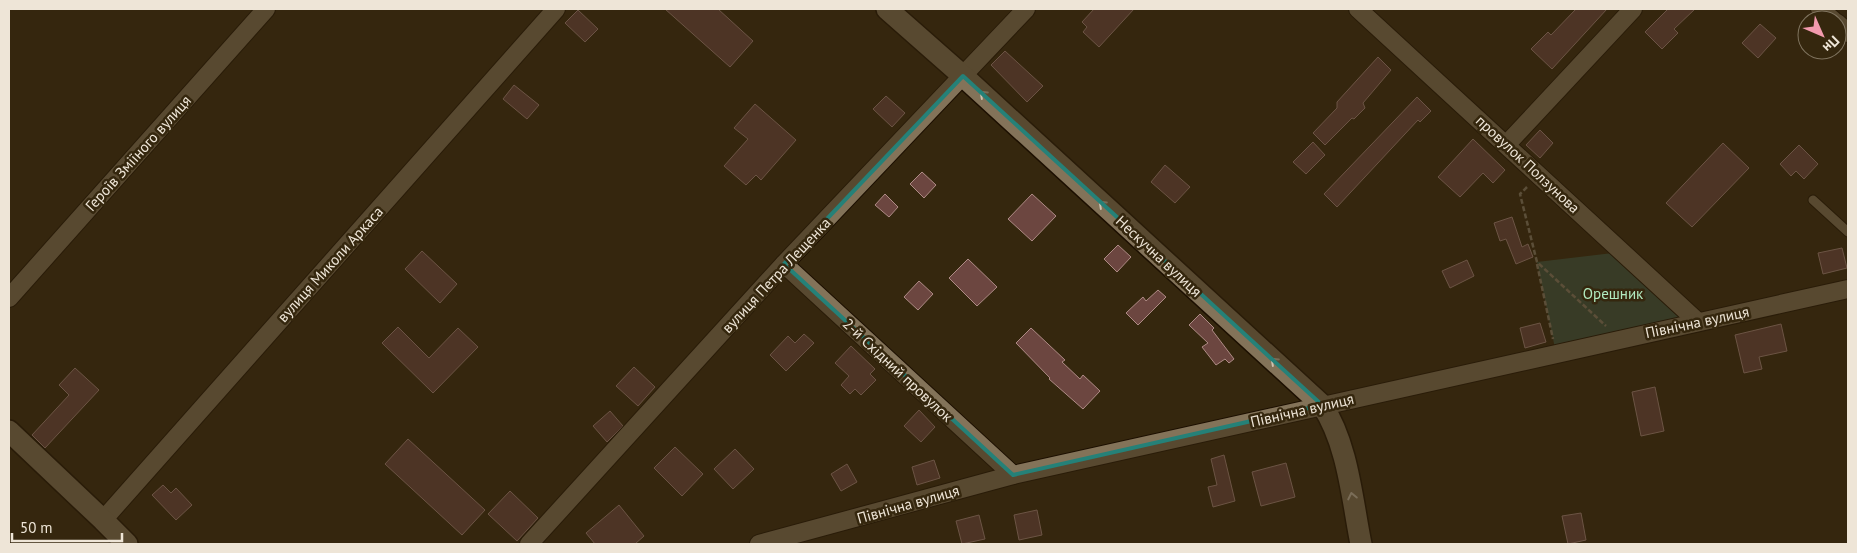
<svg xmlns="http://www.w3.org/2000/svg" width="1857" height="553" font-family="'PT Sans',sans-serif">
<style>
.green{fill:#3d5643}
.building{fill:#6c4640;stroke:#ae8b85}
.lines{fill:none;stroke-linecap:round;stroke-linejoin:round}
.service-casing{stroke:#1c0f00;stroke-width:11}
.minor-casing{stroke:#1c0f00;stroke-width:20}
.tertiary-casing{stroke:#1c0f00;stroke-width:24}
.path{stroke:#8b7f6b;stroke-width:2.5;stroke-dasharray:5 2.5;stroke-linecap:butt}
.service{stroke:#837359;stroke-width:9}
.minor{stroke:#837359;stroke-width:18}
.tertiary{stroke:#837359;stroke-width:21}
.oneway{stroke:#cec3b1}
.marked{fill:none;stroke:#258178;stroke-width:4;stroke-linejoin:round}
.labels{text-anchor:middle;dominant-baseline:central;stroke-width:5;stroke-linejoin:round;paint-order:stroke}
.street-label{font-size:15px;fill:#eee5d7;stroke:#35270e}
.park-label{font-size:15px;fill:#b1ebc0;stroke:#35270e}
</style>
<rect width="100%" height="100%" fill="#35270e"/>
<path class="green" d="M1613 253 1689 323 1556 353 1537 262Z"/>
<g class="building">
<path d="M665 9H718L753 41 730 67Z"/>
<path d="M1094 9H1134L1099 47 1083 32 1087 27 1082 22Z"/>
<path d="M1576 9H1607L1552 69 1531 49 1548 32 1551 35Z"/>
<path d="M1668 9H1695L1674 29 1678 33 1662 49 1645 32Z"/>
<path d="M578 10 598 29 585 42 565 23Z"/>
<path d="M1760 24 1776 38 1758 58 1742 43Z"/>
<path d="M1005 51 1043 86 1027 102 991 65Z"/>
<path d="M1378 57 1391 70 1363 103 1365 108 1354 119 1352 118 1325 145 1313 133 1337 108V102Z"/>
<path d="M514 85 539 105 527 119 503 99Z"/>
<path d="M886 96 905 113 892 127 873 109Z"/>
<path d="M1417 97 1431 111 1420 122 1418 120 1337 207 1324 194Z"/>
<path d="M755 104 796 140 761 180 756 175 746 185 724 166 748 139 734 128Z"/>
<path d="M1540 130 1553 143 1540 158 1526 145Z"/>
<path d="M1473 139 1505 170 1493 183 1483 173 1460 197 1438 177Z"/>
<path d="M1313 142 1325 155 1306 174 1293 162Z"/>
<path d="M1723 143 1749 168 1692 227 1666 203Z"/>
<path d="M1799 145 1818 164 1804 179 1796 171 1791 176 1780 164Z"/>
<path d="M1165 165 1190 187 1175 203 1151 182Z"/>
<path d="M922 172 936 185 924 198 910 184Z"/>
<path d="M885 194 898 207 889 217 875 205Z"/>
<path d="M1032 194 1056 216 1032 241 1008 219Z"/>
<path d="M1512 217 1522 247 1528 244 1533 257 1516 264 1506 239 1500 241 1494 223Z"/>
<path d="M1118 245 1131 257 1117 272 1104 259Z"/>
<path d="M1842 248 1847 268 1823 274 1818 253Z"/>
<path d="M422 251 457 284 440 303 405 269Z"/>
<path d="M968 259 997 287 977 306 949 278Z"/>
<path d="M1467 260 1474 276 1450 288 1442 271Z"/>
<path d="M919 281 933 294 918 310 904 297Z"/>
<path d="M1158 290 1166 297 1138 325 1126 313 1143 297 1146 301Z"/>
<path d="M1200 314 1214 328 1212 330 1234 359 1229 363 1225 359 1216 365 1202 347 1208 343 1189 325Z"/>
<path d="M1540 323 1546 342 1525 348 1520 328Z"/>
<path d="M1781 324 1787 351 1759 357 1762 369 1744 373 1735 335Z"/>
<path d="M398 327 429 358 458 328 478 347 433 393 382 343Z"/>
<path d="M1031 328 1065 360 1062 362 1080 379 1083 375 1100 391 1083 409 1049 379 1050 378 1016 343Z"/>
<path d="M804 334 814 343 786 371 770 355 788 336 795 343Z"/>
<path d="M851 346 875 369 870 374 876 380 861 395 855 389 850 394 841 385 849 376 835 363Z"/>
<path d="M634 367 655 387 638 406 616 386Z"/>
<path d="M75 368 99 390 45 448 32 435 69 395 59 385Z"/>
<path d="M1655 387 1664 431 1641 436 1632 392Z"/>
<path d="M919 410 935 427 921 442 904 426Z"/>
<path d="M610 411 623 426 607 442 593 426Z"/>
<path d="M408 439 485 510 462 535 385 464Z"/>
<path d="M675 447 703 474 682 496 654 468Z"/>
<path d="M735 449 754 469 733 489 714 469Z"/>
<path d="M1224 455 1235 501 1213 507 1208 487 1217 485 1211 459Z"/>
<path d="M934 460 940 478 917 485 912 467Z"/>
<path d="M1286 463 1295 497 1261 506 1252 472Z"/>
<path d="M847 464 857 482 841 491 831 474Z"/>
<path d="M163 485 171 493 176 488 192 505 176 520 152 495Z"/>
<path d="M510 491 538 518 517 541 488 514Z"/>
<path d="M619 505 644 536 635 544H595L586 533Z"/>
<path d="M1037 510 1042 535 1019 540 1014 515Z"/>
<path d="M1581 513 1586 540 1568 544 1562 516Z"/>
<path d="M979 515 985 539 962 544 956 521Z"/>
</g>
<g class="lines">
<g class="service-casing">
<path id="service" d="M1813 200 1848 232"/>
</g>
<g class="minor-casing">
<g id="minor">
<path d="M1358 9 1697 321"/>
<path d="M1820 9 1833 20"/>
<path d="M1837 23 1848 33"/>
<path d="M1507 144 1633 9"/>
<path d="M784 264 1013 475"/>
<path d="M9 298 266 9"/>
<path d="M103 520 556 9"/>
<path d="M529 544 784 264 1026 9"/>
<path d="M759 544 1013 475 1848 289"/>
</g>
</g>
<g class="tertiary-casing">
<g id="tertiary">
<path d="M887 9 963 76 1322 405C1348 444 1352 499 1361 544"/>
<path d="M9 431 103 520 127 544"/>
</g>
</g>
<g class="path">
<path d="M1527 187 1520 194 1537 262 1606 326"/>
<path d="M1537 264 1553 339"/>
</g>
<use href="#service" class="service"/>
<use href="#minor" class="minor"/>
<use href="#tertiary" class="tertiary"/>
</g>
<defs><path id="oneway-chevron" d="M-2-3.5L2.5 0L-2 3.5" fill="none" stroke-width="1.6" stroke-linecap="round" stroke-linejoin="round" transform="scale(1.25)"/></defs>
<g class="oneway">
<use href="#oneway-chevron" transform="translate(983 94) rotate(-137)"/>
<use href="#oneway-chevron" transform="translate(1102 204) rotate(-137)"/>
<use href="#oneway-chevron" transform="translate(1274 361) rotate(-137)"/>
<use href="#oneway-chevron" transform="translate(1352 496) rotate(-102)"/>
</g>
<path d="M0 0H1857V553H0ZM963 76 1322 405 1013 475 784 264Z" fill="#35270e" fill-opacity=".55" fill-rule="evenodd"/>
<path class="marked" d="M963 76 1322 405 1013 475 784 264Z"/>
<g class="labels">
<g class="street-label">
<text transform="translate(138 153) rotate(-48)">Героїв Зміїного вулиця</text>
<text transform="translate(1528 164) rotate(43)">провулок Ползунова</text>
<text transform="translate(1159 256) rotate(43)">Нескучна вулиця</text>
<text transform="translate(330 264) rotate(-48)">вулиця Миколи Аркаса</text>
<text transform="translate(776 275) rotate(-47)">вулиця Петра Лещенка</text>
<text transform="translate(1697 322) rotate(-12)">Північна вулиця</text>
<text transform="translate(898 370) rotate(43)">2-й Східний провулок</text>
<text transform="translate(1302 410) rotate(-13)">Північна вулиця</text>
<text transform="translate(908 504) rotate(-16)">Північна вулиця</text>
</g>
<g class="park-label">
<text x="1613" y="293">Орешник</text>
</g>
</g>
<rect width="1857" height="553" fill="none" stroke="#eee5d7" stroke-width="20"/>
<g transform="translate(1822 35) rotate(135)"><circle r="24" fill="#35270e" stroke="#7f735e"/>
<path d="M0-4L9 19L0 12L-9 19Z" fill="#f29aae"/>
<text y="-8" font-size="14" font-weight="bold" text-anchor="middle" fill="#eee5d7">Пн</text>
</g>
<path d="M12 533v8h110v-8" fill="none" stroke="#eee5d7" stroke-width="2.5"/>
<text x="20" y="533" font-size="15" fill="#eee5d7" stroke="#35270e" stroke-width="4" paint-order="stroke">50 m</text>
</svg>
